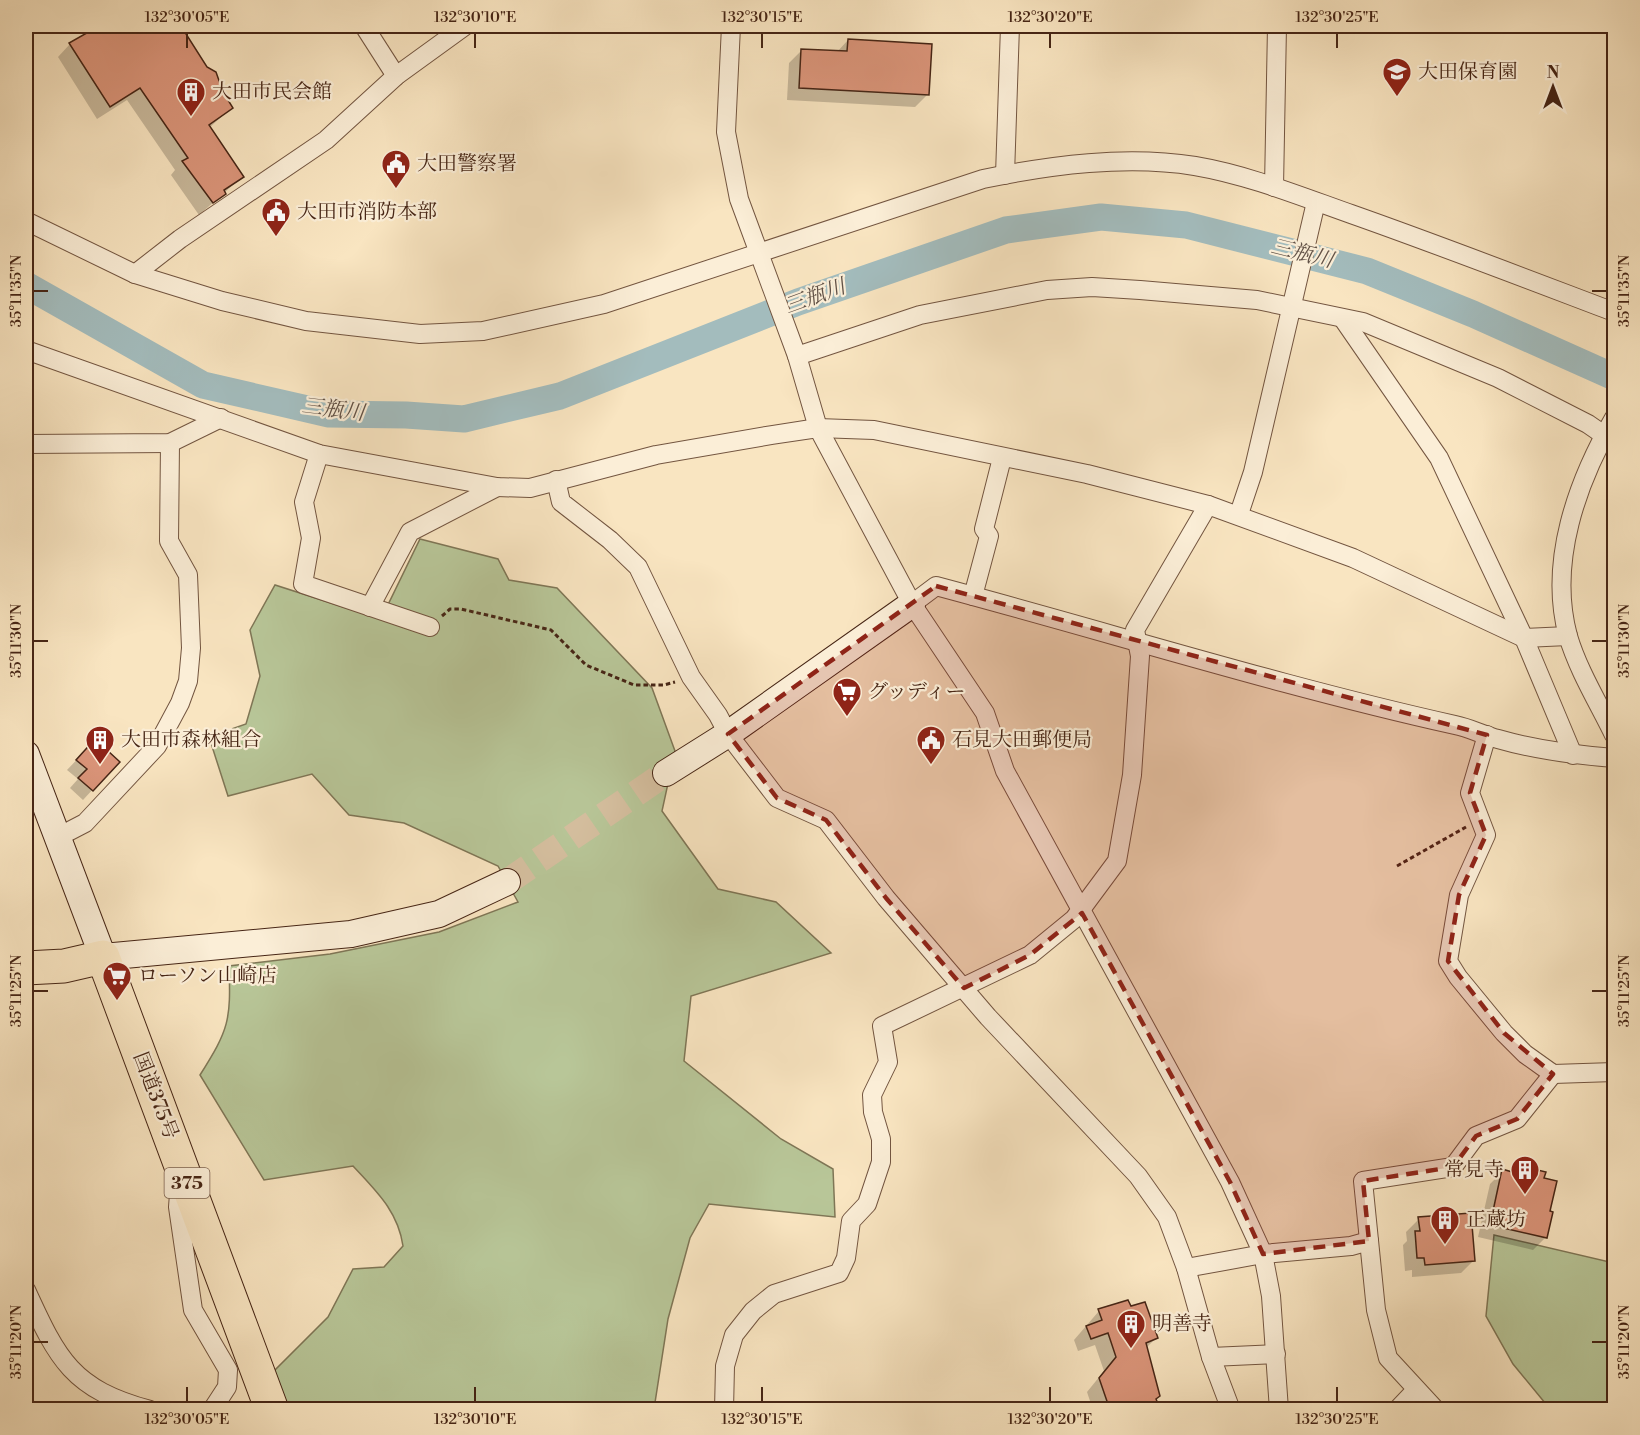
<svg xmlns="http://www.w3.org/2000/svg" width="1640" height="1435" font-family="'Libre Bodoni','Noto Serif JP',serif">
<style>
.green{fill:#b8c698;stroke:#7f7656;stroke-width:1.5}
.shadow{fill:#0003}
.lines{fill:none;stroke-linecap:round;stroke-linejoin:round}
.river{stroke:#a3bcbd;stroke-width:27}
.building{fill:#da9479;stroke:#462515;stroke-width:1.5}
.secondary-tunnel{stroke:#d5bf9f;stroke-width:26;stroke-dasharray:26 13;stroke-linecap:butt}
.street-casing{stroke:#735540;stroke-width:20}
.secondary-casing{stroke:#462515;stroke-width:28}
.highway-casing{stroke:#462515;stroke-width:35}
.path{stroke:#462515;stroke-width:3;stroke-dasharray:4.5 3;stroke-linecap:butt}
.street{stroke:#fbeed7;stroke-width:18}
.secondary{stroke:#fbeed7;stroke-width:26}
.highway{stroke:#f9e5c1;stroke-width:33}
.marked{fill:#8f2418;fill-opacity:0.2;stroke:#8f2418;stroke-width:4.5;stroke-dasharray:12 8;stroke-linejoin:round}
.ticks{fill:none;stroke:#462515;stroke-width:2}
.labels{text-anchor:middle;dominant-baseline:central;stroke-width:4.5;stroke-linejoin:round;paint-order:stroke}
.shield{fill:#fbeed7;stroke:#7c614f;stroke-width:1.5}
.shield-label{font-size:18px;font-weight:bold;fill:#462515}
.poi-label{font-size:20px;fill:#462515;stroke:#fbeed7;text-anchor:start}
.street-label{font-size:20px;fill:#462515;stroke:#fbeed7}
.water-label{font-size:21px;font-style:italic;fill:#625247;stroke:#fbeed7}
.neatline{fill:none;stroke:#462515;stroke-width:2}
.ticks-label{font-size:15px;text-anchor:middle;fill:#462515}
</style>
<rect width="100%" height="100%" fill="#f9e5c1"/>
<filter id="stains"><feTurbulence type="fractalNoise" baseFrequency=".00333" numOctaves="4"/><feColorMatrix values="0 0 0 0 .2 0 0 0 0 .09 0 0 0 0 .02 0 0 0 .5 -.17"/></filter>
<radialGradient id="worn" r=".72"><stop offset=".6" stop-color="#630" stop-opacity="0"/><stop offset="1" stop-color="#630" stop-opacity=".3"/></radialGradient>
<g class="green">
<path d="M420 539 498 559 509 580 557 588 652 688 675 751 662 811 718 889 776 902 831 953 691 996 684 1061 781 1139 833 1169 835 1217 709 1204 690 1238 668 1319 654 1409H289L274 1371 328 1317 353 1269 384 1267 403 1246C398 1211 376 1191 353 1166L264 1180 200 1075C229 1029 231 1021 229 966L330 954 439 932 518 902 498 866 404 823 349 815 312 774 228 796 209 737 246 724 260 676 250 630 275 585 381 619Z"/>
<path d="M1494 1235 1614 1263V1409H1550L1513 1364 1486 1316Z"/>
</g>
<g class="shadow">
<path d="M102 26H179L231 108 209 128 242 177 199 215 171 175 175 170 127 100 97 119 58 57 70 44Z"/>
<path d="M848 40 928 94 915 107 787 100 789 63 802 50 837 52Z"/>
<path d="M86 750 118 762 83 800 70 788 78 779 67 770Z"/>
<path d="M1521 1168 1543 1179 1548 1213 1546 1237 1533 1250 1478 1237 1490 1184 1503 1171 1515 1174Z"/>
<path d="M1419 1219 1474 1260 1461 1273 1412 1277V1270L1405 1271 1403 1245 1407 1241 1406 1232Z"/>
<path d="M1130 1308 1157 1337 1146 1348 1157 1406 1153 1410H1093L1087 1392 1104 1371 1095 1345 1078 1351 1074 1340 1099 1311Z"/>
</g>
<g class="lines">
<path class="river" d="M26 285 203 385 329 414 406 415 464 419 560 396 798 302 1006 230 1101 217 1186 225 1367 271 1473 314 1614 377"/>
</g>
<g class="building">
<path d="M99 26H181L207 67 216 72 223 92 233 108 209 125 244 177 224 190 226 194 213 203 182 161 188 158 140 88 110 107 69 43Z"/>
<path d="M848 39 932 44 929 95 799 88 801 49 847 51Z"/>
<path d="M95 739 120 762 93 791 78 778 87 769 76 760Z"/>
<path d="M1521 1166 1546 1172 1544 1178 1557 1181 1550 1211 1553 1212 1547 1238 1490 1225 1502 1169 1519 1174Z"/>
<path d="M1471 1213 1475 1261 1425 1265 1424 1258H1417L1415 1231H1420L1418 1217Z"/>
<path d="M1128 1300 1131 1306 1145 1302 1158 1338 1146 1343 1160 1396 1156 1399 1159 1406 1150 1410H1110L1099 1378 1116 1357 1108 1333 1091 1339 1086 1326 1102 1320 1098 1309Z"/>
</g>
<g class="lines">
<path class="secondary-tunnel" d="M507 882 666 773"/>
<g class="street-casing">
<g id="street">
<path d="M364 26 396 76"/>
<path d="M731 26 726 132 739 199 797 356 818 428 912 604 985 713 1005 771 1230 1182 1263 1254 1271 1296 1279 1410"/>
<path d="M1005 175 1010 26"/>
<path d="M1274 187 1277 26"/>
<path d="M26 221 135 274 222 301 306 321 420 334 483 331 604 304 983 179C1051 165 1126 155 1195 166 1248 175 1300 196 1351 214 1439 245 1527 279 1614 312"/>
<path d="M135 274 180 239 326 140 396 76 465 26"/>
<path d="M1343 319 1439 458 1524 638 1573 755"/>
<path d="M26 350 319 454 497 487 530 488 656 455 772 435 818 428 874 430 1087 474 1208 505 1353 558 1524 638 1568 636"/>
<path d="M797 356 920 315 1047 290 1092 287 1140 290 1257 300 1363 322 1498 378 1588 424 1614 442"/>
<path d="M1614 418C1577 482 1548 562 1568 636 1578 670 1599 704 1614 735"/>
<path d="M26 444 170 443 221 418"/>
<path d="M319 454 304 502 311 538 303 584 430 627"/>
<path d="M556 480 561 502 610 540 638 567 691 677 718 715 728 734 777 798 826 820 886 898 988 1017 1138 1176 1167 1217 1186 1268 1211 1357 1231 1410"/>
<path d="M1239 514 1253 472 1316 202"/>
<path d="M973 596 989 536 984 529 1002 458"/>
<path d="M912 604 936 586C1109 632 1280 686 1455 725 1470 728 1483 735 1498 739 1536 750 1575 755 1614 758"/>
<path d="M370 607 410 532 497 487"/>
<path d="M1487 735 1470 793 1486 835 1459 895 1448 961 1458 977 1504 1033 1525 1054 1553 1074 1614 1072"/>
<path d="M58 837 85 823 157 746 180 703 188 681 191 648 188 575 169 541 170 443"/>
<path d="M180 1181 178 1207 193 1310 228 1370 227 1387 212 1410"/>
<path d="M1186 1268 1263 1254 1351 1246 1369 1241"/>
<path d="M26 1290C58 1360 72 1389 150 1410"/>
<path d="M1211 1357 1276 1354"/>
<path d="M724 1410 725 1366 734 1335 753 1311 774 1294 839 1273 846 1258 851 1221 867 1204 881 1162V1139L873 1112 872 1095 888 1062 882 1026 1030 955 1074 919 1117 861 1132 775 1140 656 1135 630 1208 505"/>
<path d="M1397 1410 1416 1390"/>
<path d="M1436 1410 1388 1358 1376 1310 1363 1181 1453 1167 1476 1136 1517 1119 1553 1074"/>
</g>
</g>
<g class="secondary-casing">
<g id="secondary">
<path d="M26 754 103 957 351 934 439 914 507 882"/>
<path d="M666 773 728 734 912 604"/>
</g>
</g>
<g class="highway-casing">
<path id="highway" d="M26 968 64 966 103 957 272 1410"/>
</g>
<g class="path">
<path d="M442 616 450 609H461L551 630 586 665 634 685H664L675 682"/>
<path d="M1397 866 1466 827"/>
</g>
<use href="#street" class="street"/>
<use href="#secondary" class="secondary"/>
<use href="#highway" class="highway"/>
</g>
<path class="marked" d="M936 586 1487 735 1470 793 1486 835 1459 895 1448 961 1504 1033 1553 1074 1517 1119 1476 1136 1453 1167 1363 1181 1369 1241 1263 1254 1230 1182 1082 913 1030 955 964 988 886 898 826 820 777 798 728 734Z"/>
<path class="ticks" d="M187 33V48M475 33V48M762 33V48M1050 33V48M1337 33V48M33 291H48M1592 291H1607M33 641H48M1592 641H1607M33 991H48M1592 991H1607M33 1342H48M1592 1342H1607M187 1387V1402M475 1387V1402M762 1387V1402M1050 1387V1402M1337 1387V1402"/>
<defs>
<g id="school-pin" transform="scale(1.5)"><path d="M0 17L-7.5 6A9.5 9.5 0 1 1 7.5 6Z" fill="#8f2418" stroke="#fbeed7"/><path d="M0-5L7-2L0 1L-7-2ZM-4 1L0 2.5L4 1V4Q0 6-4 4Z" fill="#fff"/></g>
<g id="building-pin" transform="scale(1.5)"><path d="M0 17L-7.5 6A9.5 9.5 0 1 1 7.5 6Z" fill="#8f2418" stroke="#fbeed7"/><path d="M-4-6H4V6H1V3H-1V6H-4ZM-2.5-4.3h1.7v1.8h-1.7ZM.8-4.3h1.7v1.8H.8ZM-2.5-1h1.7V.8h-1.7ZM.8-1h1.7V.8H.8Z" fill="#fff"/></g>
<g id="civic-pin" transform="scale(1.5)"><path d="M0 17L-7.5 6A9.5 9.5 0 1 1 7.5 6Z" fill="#8f2418" stroke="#fbeed7"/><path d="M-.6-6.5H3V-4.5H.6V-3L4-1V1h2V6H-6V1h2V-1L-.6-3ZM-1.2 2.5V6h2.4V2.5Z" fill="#fff"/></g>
<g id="supermarket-pin" transform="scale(1.5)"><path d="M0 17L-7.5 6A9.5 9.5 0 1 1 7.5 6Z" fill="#8f2418" stroke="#fbeed7"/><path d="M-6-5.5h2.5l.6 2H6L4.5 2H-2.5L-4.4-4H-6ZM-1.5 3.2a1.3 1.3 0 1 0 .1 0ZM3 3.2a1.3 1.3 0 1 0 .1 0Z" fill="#fff"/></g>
</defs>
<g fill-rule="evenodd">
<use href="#school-pin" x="1397" y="72"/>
<use href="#building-pin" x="191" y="92"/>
<use href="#civic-pin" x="396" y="164"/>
<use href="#civic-pin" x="276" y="212"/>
<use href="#supermarket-pin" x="847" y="692"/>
<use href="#building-pin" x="100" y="740"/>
<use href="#civic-pin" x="931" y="740"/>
<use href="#supermarket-pin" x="117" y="976"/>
<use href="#building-pin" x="1525" y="1170"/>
<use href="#building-pin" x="1445" y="1220"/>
<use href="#building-pin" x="1131" y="1324"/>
</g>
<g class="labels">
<rect class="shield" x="164.5" y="1168" width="45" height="30" rx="4.5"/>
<g class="shield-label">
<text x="187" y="1183">375</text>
</g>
<g class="poi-label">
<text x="1418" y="72">大田保育園</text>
<text x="212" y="92">大田市民会館</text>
<text x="417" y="164">大田警察署</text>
<text x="297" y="212">大田市消防本部</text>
<text x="868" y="692">グッディー</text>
<text x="121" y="740">大田市森林組合</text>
<text x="952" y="740">石見大田郵便局</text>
<text x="138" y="976">ローソン山崎店</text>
<text x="1504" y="1170" text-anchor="end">常見寺</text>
<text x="1466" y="1220">正蔵坊</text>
<text x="1152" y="1324">明善寺</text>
</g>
<g class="street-label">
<text transform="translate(155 1096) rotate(69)">国道375号</text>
</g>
<g class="water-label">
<text transform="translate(1302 254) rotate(14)">三瓶川</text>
<text transform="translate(815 297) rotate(-20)">三瓶川</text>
<text transform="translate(333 410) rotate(7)">三瓶川</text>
</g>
</g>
<rect width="1640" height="1435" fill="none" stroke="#f9e5c1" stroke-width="66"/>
<g transform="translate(1553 87)" stroke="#fbeed7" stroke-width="4.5" paint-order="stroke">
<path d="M0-4.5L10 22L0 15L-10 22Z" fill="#462515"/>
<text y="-9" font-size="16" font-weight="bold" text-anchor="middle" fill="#462515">N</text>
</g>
<rect x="33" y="33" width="1574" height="1369" class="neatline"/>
<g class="ticks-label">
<text x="187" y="22">132°30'05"E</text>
<text x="475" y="22">132°30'10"E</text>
<text x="762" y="22">132°30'15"E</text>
<text x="1050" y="22">132°30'20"E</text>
<text x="1337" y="22">132°30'25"E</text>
<text transform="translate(16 291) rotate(-90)" y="5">35°11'35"N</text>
<text transform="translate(1624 291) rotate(-90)" y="5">35°11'35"N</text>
<text transform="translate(16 641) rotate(-90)" y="5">35°11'30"N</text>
<text transform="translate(1624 641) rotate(-90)" y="5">35°11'30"N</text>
<text transform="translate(16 991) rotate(-90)" y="5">35°11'25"N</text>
<text transform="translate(1624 991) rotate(-90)" y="5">35°11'25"N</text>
<text transform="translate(16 1342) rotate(-90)" y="5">35°11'20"N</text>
<text transform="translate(1624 1342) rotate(-90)" y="5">35°11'20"N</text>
<text x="187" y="1424">132°30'05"E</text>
<text x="475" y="1424">132°30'10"E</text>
<text x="762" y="1424">132°30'15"E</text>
<text x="1050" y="1424">132°30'20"E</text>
<text x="1337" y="1424">132°30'25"E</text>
</g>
<rect width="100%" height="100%" filter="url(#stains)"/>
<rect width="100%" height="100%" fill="url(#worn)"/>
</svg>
